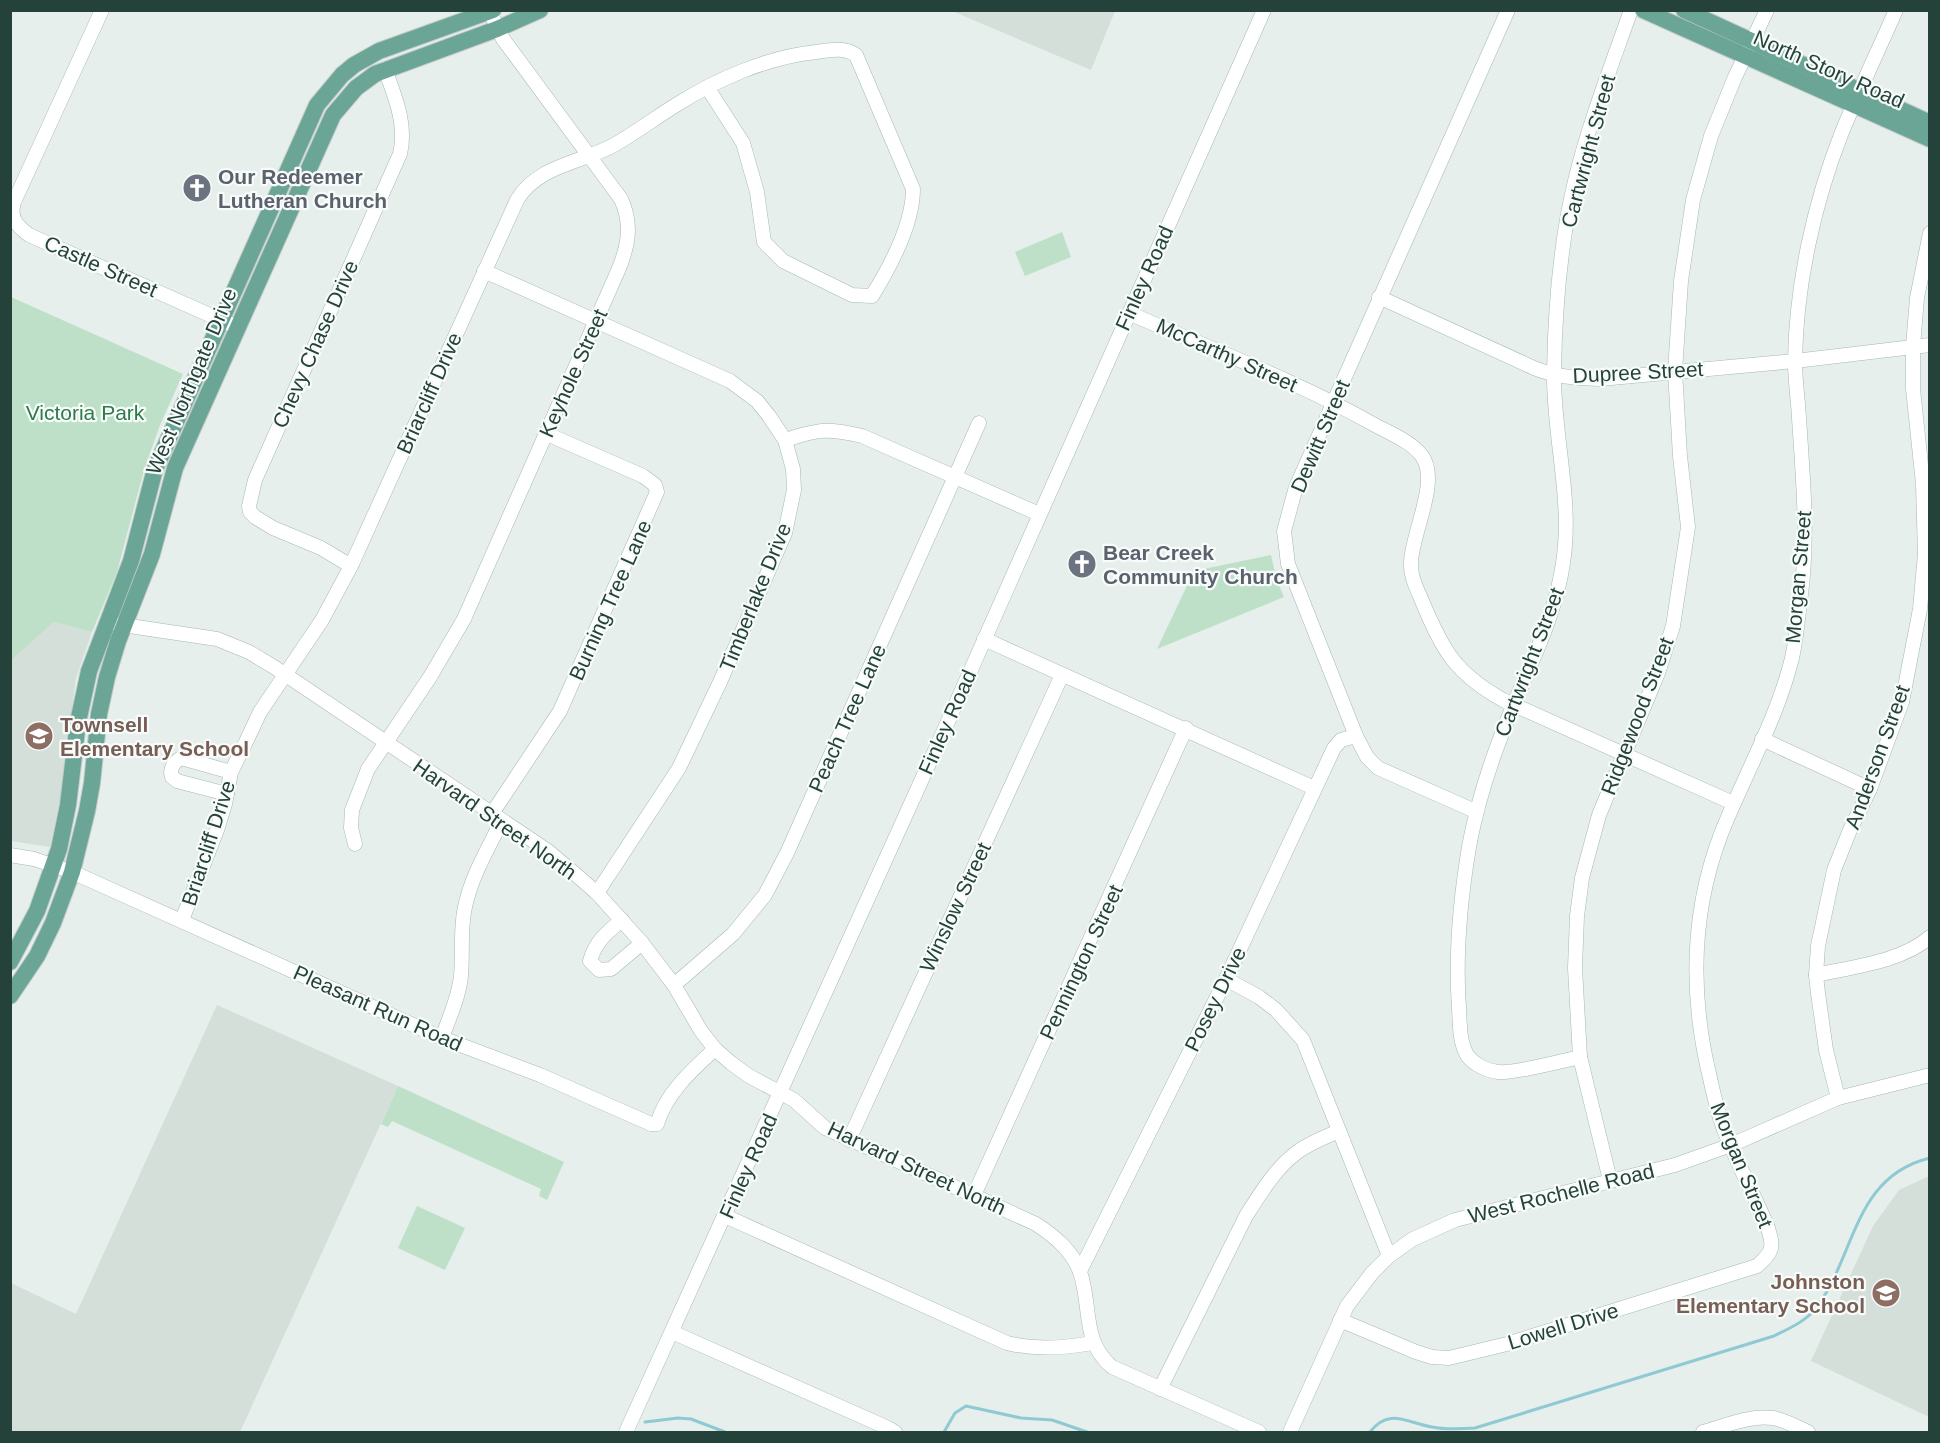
<svg xmlns="http://www.w3.org/2000/svg" width="1940" height="1443" font-family="Arial,sans-serif">
<style>
.built{fill:#d4dfda}
.green{fill:#bfe0c8}
.lines{fill:none;stroke-linecap:round;stroke-linejoin:round}
.stream{stroke:#8ec9d4;stroke-width:3}
.minor-casing{stroke:#a8b8b2;stroke-width:15}
.major-casing{stroke:#c2cac8;stroke-width:18}
.minor{stroke:#fff;stroke-width:14}
.major{stroke:#6aa596;stroke-width:16}
.labels{text-anchor:middle;dominant-baseline:central;stroke-width:4.5;stroke-linejoin:round;paint-order:stroke}
.street-label{font-size:21px;fill:#24423a;stroke:#f7fbf9}
.worship-label{font-size:21px;font-weight:bold;fill:#5b616d;stroke:#f7fbf9;text-anchor:start}
.park-label{font-size:21px;fill:#2d7a4b;stroke:#f7fbf9}
.education-label{font-size:21px;font-weight:bold;fill:#785e54;stroke:#f7fbf9;text-anchor:start}
</style>
<rect width="100%" height="100%" fill="#e6efeb"/>
<g class="built">
<path d="M1114 11H1115L1091 70 952 11Z"/>
<path d="M54 622 92 632 76 678 60 799 50 847 11 841 10 660Z"/>
<path d="M217 1005 398 1086 240 1432H11V1283L76 1314Z"/>
<path d="M1929 1176V1417L1811 1361 1873 1226 1899 1190Z"/>
</g>
<g class="green">
<path d="M1062 232 1071 257 1025 276 1015 252Z"/>
<path d="M11 297 183 374 160 425 144 470 117 572 92 632 54 622 11 660Z"/>
<path d="M1271 555 1277 581 1284 597 1157 649 1194 571Z"/>
<path d="M398 1086 564 1162 547 1200 539 1196 541 1189 392 1121 388 1127 381 1124Z"/>
<path d="M417 1206 465 1228 445 1270 398 1248Z"/>
</g>
<g class="lines">
<g class="stream">
<path d="M645 1422 678 1418 691 1419 725 1432"/>
<path d="M944 1432 955 1413 966 1406 1021 1418 1052 1420 1087 1432"/>
<path d="M1370 1432C1389 1407 1407 1423 1432 1427 1446 1430 1461 1429 1475 1428L1774 1336C1790 1328 1809 1320 1819 1304 1856 1251 1855 1176 1930 1158"/>
</g>
<g class="minor-casing">
<g id="minor">
<path d="M102 10 14 202C9 218 17 226 29 235L237 327"/>
<path d="M484 271 730 381 757 401 769 416 785 440 793 469 794 490 785 533 720 682 679 768 597 893"/>
<path d="M1379 297 1534 368C1556 377 1576 378 1600 379L1795 361 1930 345"/>
<path d="M1129 313C1210 349 1295 380 1373 424 1389 433 1411 441 1422 456 1440 481 1412 533 1411 562 1410 576 1417 589 1422 601 1443 651 1455 673 1503 700L1733 803"/>
<path d="M785 440C819 429 827 428 862 436L1039 514"/>
<path d="M351 566 321 548 273 528 255 517 250 512 249 506 255 480 400 154C407 124 395 97 385 69"/>
<path d="M116 624 217 639 249 652 274 667 548 851 574 873 597 893 642 943 674 985 701 1031 715 1049 731 1063 749 1076 794 1100 825 1128 1036 1224C1054 1236 1072 1250 1080 1272 1092 1306 1081 1341 1112 1367L1259 1432"/>
<path d="M984 639 1314 788"/>
<path d="M1762 739 1870 789"/>
<path d="M227 794 177 781 172 777C169 769 174 762 181 758L231 772"/>
<path d="M1475 811 1378 768 1367 757 1356 736 1288 564 1284 531 1296 487 1508 10"/>
<path d="M491 815 560 711 657 492 655 485 643 476 547 434"/>
<path d="M355 844 351 828 352 810 368 769 430 677 464 619 617 273C628 248 633 225 621 199L503 39 490 12"/>
<path d="M10 855 34 859 72 872 442 1038 540 1075 651 1124H657C666 1093 692 1070 715 1049"/>
<path d="M182 920 217 830 225 804 231 772 245 744 260 712 322 620 351 566 517 200C538 165 581 163 614 145 635 133 655 118 676 105 717 79 768 57 816 52 830 50 844 47 856 55L913 189C913 224 890 267 872 296L852 295 783 261 764 242 757 192 743 143 707 87"/>
<path d="M622 920C607 932 595 942 590 961L599 970 611 969 642 943"/>
<path d="M1816 975C1852 967 1901 962 1930 937"/>
<path d="M1226 979 1259 997 1276 1010 1303 1040 1389 1256"/>
<path d="M674 985 733 934 765 895 787 853 979 423"/>
<path d="M442 1038C449 1018 459 997 461 976 463 953 460 929 465 907 471 877 488 849 501 822"/>
<path d="M1580 1057C1562 1061 1513 1074 1498 1072 1487 1071 1473 1064 1467 1055 1459 1041 1460 1023 1459 1008 1455 953 1460 901 1469 847 1478 797 1494 751 1514 704 1533 658 1556 613 1563 563 1573 499 1553 436 1554 372 1555 308 1560 243 1575 181 1589 123 1611 67 1631 10"/>
<path d="M1838 1098 1826 1050 1818 993 1816 975 1818 946 1834 870 1850 830 1870 789 1902 702 1920 609 1925 554 1923 484 1913 389V346L1917 298 1930 233"/>
<path d="M849 1140 1062 675"/>
<path d="M1610 1180 1580 1057 1575 968 1577 916 1582 878 1599 815 1658 673 1673 626 1688 527 1680 456 1675 371 1681 281 1693 200 1711 136 1735 77 1767 10"/>
<path d="M974 1195 1186 728"/>
<path d="M725 1216 1007 1343C1034 1350 1065 1348 1092 1343"/>
<path d="M1080 1271 1226 979 1334 748 1341 740 1356 736"/>
<path d="M1340 1320 1416 1352 1432 1357 1449 1358 1507 1344 1757 1266C1774 1251 1774 1247 1767 1225 1753 1194 1738 1164 1725 1132 1718 1115 1714 1096 1710 1078 1690 996 1691 913 1721 834 1743 778 1778 717 1792 658 1796 640 1798 620 1800 602 1809 540 1803 479 1799 418 1798 399 1795 380 1795 361 1796 285 1814 203 1842 132 1859 91 1878 51 1896 10"/>
<path d="M672 1332 888 1428 895 1432"/>
<path d="M1160 1389 1246 1216C1260 1194 1275 1169 1296 1153 1309 1143 1325 1137 1339 1131"/>
<path d="M626 1432 942 735 1264 10"/>
<path d="M1290 1432 1347 1306 1372 1273 1389 1256 1413 1239 1455 1220 1675 1165 1731 1145 1838 1098 1930 1075"/>
<path d="M1703 1432C1725 1426 1749 1415 1773 1418 1785 1420 1797 1427 1808 1432"/>
</g>
</g>
<g class="major-casing">
<g id="major">
<path d="M1643 10 1930 139"/>
<path d="M1684 10 1930 123"/>
<path d="M10 962 37 911 59 849 68 805 78 722 89 671 131 561 155 469 317 105 342 75 354 65 379 51 493 10"/>
<path d="M10 996 37 956 53 923 72 872 87 811 92 783 99 714 107 677 118 641 152 554 175 468 333 115 356 88 375 74 497 29 540 10"/>
</g>
</g>
<use href="#minor" class="minor"/>
<use href="#major" class="major"/>
</g>
<defs>
<g id="church-disc" transform="scale(1.5)"><circle r="9.5" fill="#6b7280" stroke="#f7fbf9"/><path d="M-1.2-6h2.4v3.5h3.3v2.4h-3.3V6h-2.4V-.1h-3.3v-2.4h3.3Z" fill="#fff"/></g>
<g id="school-disc" transform="scale(1.5)"><circle r="9.5" fill="#8d6e63" stroke="#f7fbf9"/><path d="M0-5L7-2L0 1L-7-2ZM-4 1L0 2.5L4 1V4Q0 6-4 4Z" fill="#fff"/></g>
</defs>
<g fill-rule="evenodd">
<use href="#church-disc" x="197" y="188"/>
<use href="#church-disc" x="1082" y="564"/>
<use href="#school-disc" x="39" y="736"/>
<use href="#school-disc" x="1886" y="1293"/>
</g>
<g class="labels">
<g class="street-label">
<text transform="translate(1829 69) rotate(24)">North Story Road</text>
<text transform="translate(1588 151) rotate(-75)">Cartwright Street</text>
<text transform="translate(101 266) rotate(24)">Castle Street</text>
<text transform="translate(1144 278) rotate(-66)">Finley Road</text>
<text transform="translate(315 344) rotate(-66)">Chevy Chase Drive</text>
<text transform="translate(1227 355) rotate(24)">McCarthy Street</text>
<text transform="translate(1638 372) rotate(-3)">Dupree Street</text>
<text transform="translate(573 373) rotate(-66)">Keyhole Street</text>
<text transform="translate(191 381) rotate(-67)">West Northgate Drive</text>
<text transform="translate(429 393) rotate(-66)">Briarcliff Drive</text>
<text transform="translate(1320 436) rotate(-67)">Dewitt Street</text>
<text transform="translate(1798 577) rotate(-85)">Morgan Street</text>
<text transform="translate(755 597) rotate(-68)">Timberlake Drive</text>
<text transform="translate(610 600) rotate(-66)">Burning Tree Lane</text>
<text transform="translate(1529 662) rotate(-69)">Cartwright Street</text>
<text transform="translate(1637 716) rotate(-69)">Ridgewood Street</text>
<text transform="translate(847 718) rotate(-66)">Peach Tree Lane</text>
<text transform="translate(947 722) rotate(-66)">Finley Road</text>
<text transform="translate(1877 757) rotate(-70)">Anderson Street</text>
<text transform="translate(495 819) rotate(35)">Harvard Street North</text>
<text transform="translate(208 843) rotate(-72)">Briarcliff Drive</text>
<text transform="translate(955 907) rotate(-65)">Winslow Street</text>
<text transform="translate(1081 962) rotate(-65)">Pennington Street</text>
<text transform="translate(1215 999) rotate(-64)">Posey Drive</text>
<text transform="translate(378 1008) rotate(24)">Pleasant Run Road</text>
<text transform="translate(1742 1165) rotate(68)">Morgan Street</text>
<text transform="translate(748 1166) rotate(-66)">Finley Road</text>
<text transform="translate(917 1168) rotate(25)">Harvard Street North</text>
<text transform="translate(1561 1193) rotate(-14)">West Rochelle Road</text>
<text transform="translate(1563 1326) rotate(-17)">Lowell Drive</text>
</g>
<g class="worship-label">
<text x="218" y="176">Our Redeemer<tspan x="218" dy="24">Lutheran Church</tspan></text>
<text x="1103" y="552">Bear Creek<tspan x="1103" dy="24">Community Church</tspan></text>
</g>
<g class="park-label">
<text x="85" y="412">Victoria Park</text>
</g>
<g class="education-label">
<text x="60" y="724">Townsell<tspan x="60" dy="24">Elementary School</tspan></text>
<text x="1865" y="1281" text-anchor="end">Johnston<tspan x="1865" dy="24">Elementary School</tspan></text>
</g>
</g>
<rect width="1940" height="1443" fill="none" stroke="#24423a" stroke-width="24"/>
</svg>
